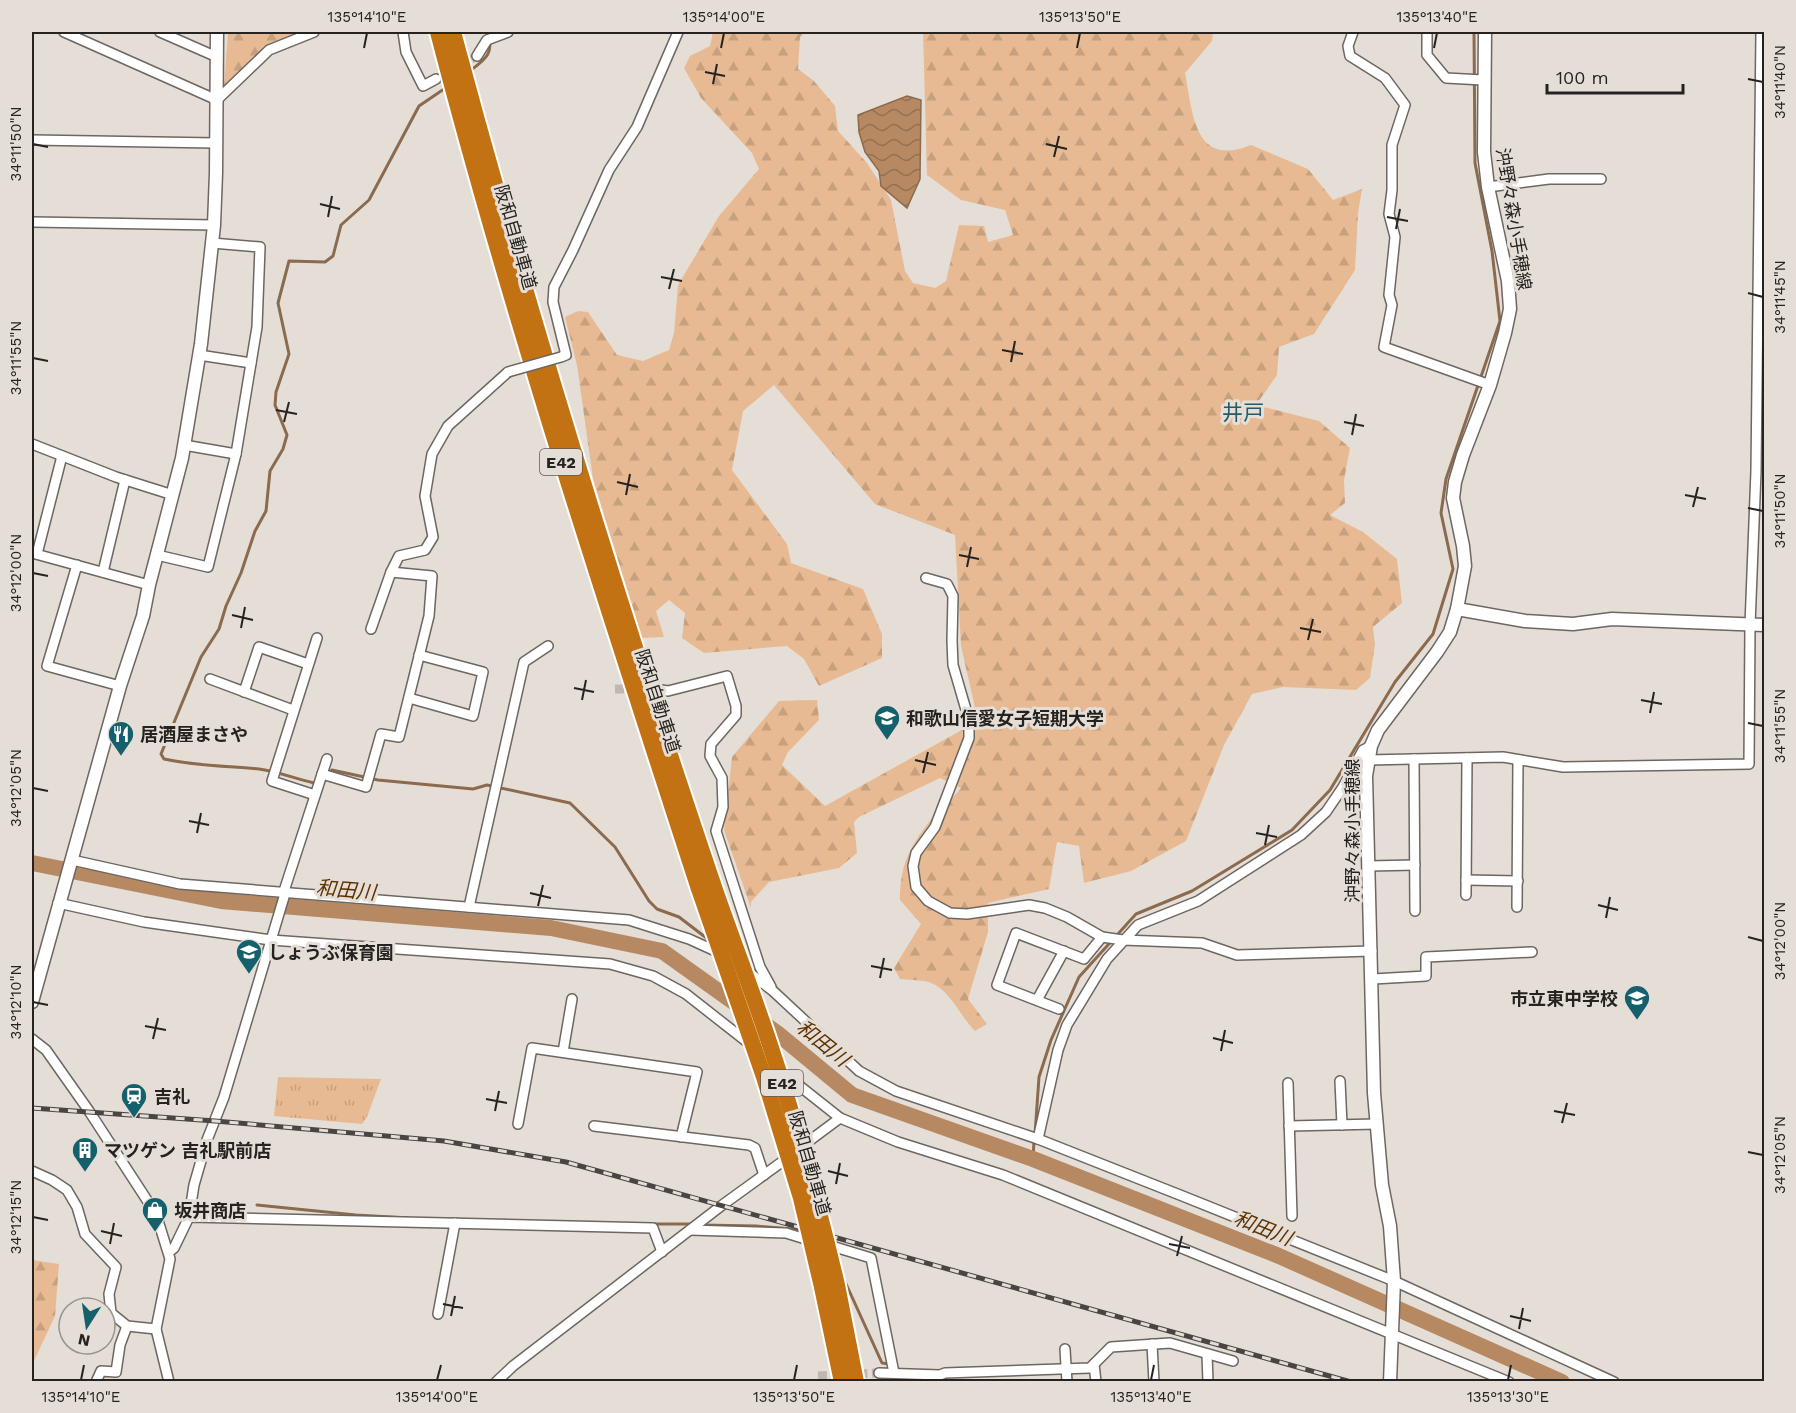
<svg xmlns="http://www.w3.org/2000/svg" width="1796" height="1413" font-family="'Work Sans','Noto Sans JP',sans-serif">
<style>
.forest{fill:url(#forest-firs)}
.park{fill:url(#park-tufts)}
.water{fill:url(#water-waves);stroke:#8b6a4e;stroke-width:1.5}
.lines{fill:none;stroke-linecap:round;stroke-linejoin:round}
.stream{stroke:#8b6a4e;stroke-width:3}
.river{stroke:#b78962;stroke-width:16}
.street-tunnel{stroke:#bfb8b2;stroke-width:9;stroke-dasharray:9 4.5;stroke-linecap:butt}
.street-casing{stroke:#6d6661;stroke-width:12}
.secondary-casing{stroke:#6d6661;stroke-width:15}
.highway-casing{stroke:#fff;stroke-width:20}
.street{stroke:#fff;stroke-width:9}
.secondary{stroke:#fff;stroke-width:12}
.highway{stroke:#c37213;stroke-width:16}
.rail-casing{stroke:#494542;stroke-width:5}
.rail{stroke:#e5ded7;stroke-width:3;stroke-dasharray:9;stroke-linecap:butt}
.street-bridge-casing{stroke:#6d6661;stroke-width:12;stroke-linecap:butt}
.highway-bridge-casing{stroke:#fff;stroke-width:20;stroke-linecap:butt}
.street-bridge{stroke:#fff;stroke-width:9}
.highway-bridge{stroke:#c37213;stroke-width:16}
.ticks{fill:none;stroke:#252220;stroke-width:2}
.labels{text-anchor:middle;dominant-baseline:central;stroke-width:6;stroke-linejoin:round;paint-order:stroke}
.shield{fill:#e5ded7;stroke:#5f5a57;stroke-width:1.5}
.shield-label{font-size:16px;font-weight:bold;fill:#252220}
.street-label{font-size:18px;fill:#252220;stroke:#e5ded7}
.poi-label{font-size:18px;font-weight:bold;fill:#252220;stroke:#e5ded7;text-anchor:start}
.water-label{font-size:20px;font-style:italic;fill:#5d3100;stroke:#e5ded7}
.quarter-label{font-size:21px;fill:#235b65;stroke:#e5ded7}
.neatline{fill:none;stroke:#252220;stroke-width:2}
.ticks-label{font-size:15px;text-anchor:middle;fill:#252220}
</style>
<defs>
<pattern id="forest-firs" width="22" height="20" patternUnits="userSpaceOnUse" patternTransform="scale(1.5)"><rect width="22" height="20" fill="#e8ba93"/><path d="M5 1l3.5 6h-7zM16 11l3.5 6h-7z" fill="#c7a07e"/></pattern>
<pattern id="park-tufts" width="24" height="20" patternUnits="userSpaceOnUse" patternTransform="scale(1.5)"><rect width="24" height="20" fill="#e8ba93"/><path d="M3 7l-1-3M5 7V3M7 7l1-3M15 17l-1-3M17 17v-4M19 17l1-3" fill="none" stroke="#c7a07e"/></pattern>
<pattern id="water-waves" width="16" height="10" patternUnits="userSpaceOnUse" patternTransform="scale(1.5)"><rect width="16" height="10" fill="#b78962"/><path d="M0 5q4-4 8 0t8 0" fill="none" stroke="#957050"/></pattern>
</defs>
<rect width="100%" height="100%" fill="#e5ded7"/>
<g class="forest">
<path d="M228 32H300L264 46 224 87Z"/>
<path d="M713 32H805L800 37 798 69 814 81 835 106 838 131 867 163 891 200 905 271 913 283 935 288 946 281 959 225 984 226 988 242 1013 235 1005 210 961 200 927 175 923 32H1213L1212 41 1185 73C1193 114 1194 168 1251 145L1308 169 1333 200 1362 189 1358 213 1355 270 1314 334 1279 347 1277 375 1256 405 1319 421 1350 448 1344 480 1345 503 1330 515 1363 532 1397 559 1402 603 1373 627 1375 644 1370 678 1356 690 1283 687 1252 694 1224 745 1186 841 1131 871 1084 883 1079 846 1057 842 1049 889 988 903V932L968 999 987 1024 975 1031C958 1014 950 987 925 981 917 980 908 980 900 979L894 968 921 924 900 900C900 869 907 851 926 826 936 812 951 801 961 788L940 778 859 817 854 822 857 853 839 868 769 882 751 902V908L724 830 732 757 779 701 817 700 819 720 788 752 782 765 825 806 978 721 961 646 955 535 875 504 774 385 743 411 732 470 787 544 791 563 863 589 882 634V658L819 686 804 659 787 646 704 653 682 638 685 613 669 600 656 611 664 637 642 638 593 479 577 365 565 317 578 311 588 312 617 355 643 361 669 350 674 333 678 285 719 216 759 169 752 153 701 98 684 68 690 56 710 46Z"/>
<path d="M32 1260 59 1264 55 1316 32 1365Z"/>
</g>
<path class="park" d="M278 1077 381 1079 367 1117 362 1124 274 1116Z"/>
<path class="water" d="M907 96 921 100 920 179 907 208 881 186 879 171 865 152 859 132 858 115Z"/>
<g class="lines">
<g class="stream">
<path d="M470 71C487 58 493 54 489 32"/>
<path d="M329 773 332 770 378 780 473 789 487 785 570 803 615 847 649 901 657 909 679 917 709 940"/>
<path d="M316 782 314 783C296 779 276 771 259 769 227 766 195 766 164 759L161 754 201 657 219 629 226 606 241 573 255 531 266 511 270 471 283 449 287 435 275 405 276 392 289 354 278 303 289 261 325 262 333 256 341 225 369 200 419 106 447 87"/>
<path d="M1035 1134 1039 1077 1051 1040 1079 977 1136 914 1192 891 1292 830 1330 790 1395 682 1433 634 1453 569 1441 513 1446 479 1500 321 1492 251 1475 163 1474 32"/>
<path d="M1033 1159 1034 1141"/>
<path d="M257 1205 356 1215 408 1218"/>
<path d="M651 1224H693"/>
<path d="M702 1225 756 1226 803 1230"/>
<path d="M842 1275 882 1363 890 1364"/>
</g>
<path class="river" d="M32 863 221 901 551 928 662 951 777 1033 852 1095 1033 1159 1279 1256 1562 1382"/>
<g class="street-tunnel">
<path d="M436 79 477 56"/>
<path d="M615 689H638"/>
<path d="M818 1376 879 1373"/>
</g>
<g class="street-casing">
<g id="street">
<path d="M64 32 217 100 269 50 314 32"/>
<path d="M160 32 217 57"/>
<path d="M403 32 406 52 423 86 436 79"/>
<path d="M1353 32 1348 46 1350 56 1385 78 1405 105 1392 145V190L1389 214 1395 237 1389 295 1392 305 1384 347 1490 385"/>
<path d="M1427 32V55L1446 78 1483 80"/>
<path d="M477 56 487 40 508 32"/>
<path d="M32 140 216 143"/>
<path d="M1488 187 1549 179H1601"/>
<path d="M32 222 214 225"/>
<path d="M199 355 251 363"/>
<path d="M561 357 566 355 553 302 554 287 573 250 609 170 637 127 678 32"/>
<path d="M32 444 116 477 173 495"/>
<path d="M184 445 236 454"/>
<path d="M32 553 149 585"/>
<path d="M37 554 62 456"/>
<path d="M157 555 208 567 236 454 257 327 260 247 212 243"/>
<path d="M77 565 47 666 120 686"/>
<path d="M103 572 125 480"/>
<path d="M926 578 947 584 953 596 952 641 953 665 969 720V738L935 827 916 853 913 866 916 887 928 901 950 913 967 914 1029 905 1045 908 1067 917 1102 937 1123 940 1202 943 1237 955 1372 951"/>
<path d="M371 629 391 572 399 556 425 550 433 537 425 496 432 454 448 426 508 372"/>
<path d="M210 679 293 710"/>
<path d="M661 690 668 691 727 676 736 706V715L711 744 710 756 722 778 723 807 716 831 760 967 771 987"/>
<path d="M244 692 259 647 308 664"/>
<path d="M409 698 473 716 483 672 419 655"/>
<path d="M1414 759 1415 911"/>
<path d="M1368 760 1503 757 1563 767 1749 764 1750 625 1756 471 1761 32"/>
<path d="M322 774 366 787 381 734 399 737 429 616 432 576 391 572"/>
<path d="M315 795 272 781 317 638"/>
<path d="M72 860 180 884 629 920 689 939 722 954"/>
<path d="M1369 866 1415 865"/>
<path d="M1466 880 1518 881"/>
<path d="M1466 895 1467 758"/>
<path d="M58 903 144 922 271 940 610 964 653 976 686 994 751 1045"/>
<path d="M469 907 524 662 548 646"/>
<path d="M1517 907 1518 760"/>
<path d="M746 970 773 991 859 1071 896 1091 1038 1139 1185 1197 1394 1281 1614 1382"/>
<path d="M1373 979 1426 976V957L1532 952"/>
<path d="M1037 1000 1064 951"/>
<path d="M1059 1009 997 985 1016 933 1084 959 1102 937"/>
<path d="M32 1039 46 1050 89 1111 156 1214 170 1259 156 1329 169 1382"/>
<path d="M563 1052 572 999"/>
<path d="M782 1072 840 1118 898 1142 1003 1175 1509 1382"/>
<path d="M1340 1081 1342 1125"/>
<path d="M1288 1083 1292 1216"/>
<path d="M518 1124 532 1048 697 1072 681 1137"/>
<path d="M594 1126 749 1145 755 1148 764 1175"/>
<path d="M1289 1126 1377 1124"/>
<path d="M1038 1139 1058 1050 1067 1025 1107 959 1138 925 1198 901 1301 835 1326 812 1343 787 1363 750 1371 746"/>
<path d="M801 1147 840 1118"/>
<path d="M32 1171 52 1180 67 1190 77 1207 85 1234 116 1267 109 1294 111 1313 127 1326 156 1329"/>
<path d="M189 1217 194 1185 207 1140 224 1097 284 897V891L327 759"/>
<path d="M690 1230 786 1233 812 1241"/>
<path d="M825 1244 871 1258 894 1373"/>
<path d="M169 1252 174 1248 189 1217 653 1228 662 1252"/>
<path d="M438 1314 455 1223"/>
<path d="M1152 1344 1154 1382"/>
<path d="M1065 1349 1067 1382"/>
<path d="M1207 1354 1208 1382"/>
<path d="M1094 1364 1096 1382"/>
<path d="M879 1373 940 1375 945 1373 1090 1368 1111 1347 1170 1343 1233 1361"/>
<path d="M96 1382 101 1371 116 1372 120 1345 127 1326"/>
<path d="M496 1382 513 1366 721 1206 790 1156"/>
</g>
</g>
<g class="secondary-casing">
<g id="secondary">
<path d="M1457 609 1525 621 1573 624 1612 619 1764 625"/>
<path d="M32 1002 120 686 143 616 149 585 182 458 201 344 214 225 216 173 217 32"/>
<path d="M1390 1382 1394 1281 1390 1226 1382 1185 1374 1093 1366 776 1371 746 1378 730 1437 652 1450 632 1457 609 1465 566 1463 546 1453 498 1455 482 1463 455 1490 385 1505 333 1510 309 1508 281 1488 187 1484 152 1485 32"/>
</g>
</g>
<g class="highway-casing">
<g id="highway">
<path d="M438 32C513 321 607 605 699 889"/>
<path d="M453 32C530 319 618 603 713 884"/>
<path d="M837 1285 856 1382"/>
<path d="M822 1287 842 1382"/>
</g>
</g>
<use href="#street" class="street"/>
<use href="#secondary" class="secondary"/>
<use href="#highway" class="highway"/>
<g class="rail-casing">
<path id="rail" d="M32 1108 215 1121 444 1141 566 1162 1351 1382"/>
</g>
<use href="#rail" class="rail"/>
<g class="street-bridge-casing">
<path id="street-bridge" d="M508 372 561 357"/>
</g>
<g class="highway-bridge-casing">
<g id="highway-bridge">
<path d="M713 884C732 939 753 993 771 1048 797 1126 818 1205 837 1285"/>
<path d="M699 889 764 1077 801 1198 822 1287"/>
</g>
</g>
<use href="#street-bridge" class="street-bridge"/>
<use href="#highway-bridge" class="highway-bridge"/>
</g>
<path class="ticks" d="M364 48 367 33M721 48 724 33M1077 48 1080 33M1434 48 1437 33M705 72 725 76M1748 79 1763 82M713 84 717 64M33 144 48 147M1046 144 1067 149M1054 157 1059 136M320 204 340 209M328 217 332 196M1387 217 1408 221M1396 229 1400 209M661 277 682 281M669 289 674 269M1748 293 1763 297M1002 350 1023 354M33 358 48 361M1011 362 1015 341M276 410 297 414M284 422 289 402M1344 422 1364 426M1352 435 1356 414M617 482 638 487M626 495 630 474M1685 495 1706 499M1693 507 1698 487M1748 508 1763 511M959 555 979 559M967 567 971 547M33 573 48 576M232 615 253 620M241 628 245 607M1300 628 1321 632M1308 640 1313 619M574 688 594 692M582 700 586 680M1641 700 1662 704M1650 713 1654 692M1748 723 1763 726M915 760 936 765M923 773 928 752M33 788 48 791M189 821 209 825M197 833 201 813M1256 833 1277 837M1265 845 1269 825M530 893 551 898M1598 905 1618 910M538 906 543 885M1606 918 1610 897M1748 937 1763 941M871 966 892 970M880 978 884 958M33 1002 48 1005M145 1026 166 1030M1213 1038 1233 1043M153 1039 158 1018M1221 1051 1225 1030M486 1099 507 1103M495 1111 499 1091M1554 1111 1575 1115M1562 1123 1567 1103M1748 1152 1763 1155M828 1171 848 1176M836 1184 840 1163M33 1217 48 1220M101 1231 122 1236M110 1244 114 1223M1169 1244 1190 1248M1177 1256 1182 1236M443 1304 463 1308M451 1316 455 1296M1510 1316 1531 1321M1519 1329 1523 1308M81 1380 84 1365M437 1380 441 1365M794 1380 797 1365M1151 1380 1154 1365M1508 1380 1511 1365"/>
<defs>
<g id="university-pin" transform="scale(1.35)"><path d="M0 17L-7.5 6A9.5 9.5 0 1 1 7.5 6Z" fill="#15606d" stroke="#e5ded7"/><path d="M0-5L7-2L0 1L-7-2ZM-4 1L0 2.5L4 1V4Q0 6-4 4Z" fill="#fff"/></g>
<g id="restaurant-pin" transform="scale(1.35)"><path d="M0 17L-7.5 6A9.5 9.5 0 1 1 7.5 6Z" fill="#15606d" stroke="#e5ded7"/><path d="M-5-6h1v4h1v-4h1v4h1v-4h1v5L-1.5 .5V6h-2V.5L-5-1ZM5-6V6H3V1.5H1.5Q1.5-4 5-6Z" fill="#fff"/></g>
<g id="school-pin" transform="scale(1.35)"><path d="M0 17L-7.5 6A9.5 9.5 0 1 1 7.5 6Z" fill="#15606d" stroke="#e5ded7"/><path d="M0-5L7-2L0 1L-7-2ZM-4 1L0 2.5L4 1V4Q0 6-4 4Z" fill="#fff"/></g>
<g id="station-pin" transform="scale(1.35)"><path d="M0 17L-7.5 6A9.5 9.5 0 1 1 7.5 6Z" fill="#15606d" stroke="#e5ded7"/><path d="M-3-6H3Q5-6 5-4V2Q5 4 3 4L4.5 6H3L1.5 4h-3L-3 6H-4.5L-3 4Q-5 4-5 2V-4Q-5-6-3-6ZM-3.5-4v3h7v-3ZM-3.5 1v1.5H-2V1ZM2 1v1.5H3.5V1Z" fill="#fff"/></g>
<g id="building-pin" transform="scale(1.35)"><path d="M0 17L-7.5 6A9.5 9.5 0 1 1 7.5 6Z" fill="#15606d" stroke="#e5ded7"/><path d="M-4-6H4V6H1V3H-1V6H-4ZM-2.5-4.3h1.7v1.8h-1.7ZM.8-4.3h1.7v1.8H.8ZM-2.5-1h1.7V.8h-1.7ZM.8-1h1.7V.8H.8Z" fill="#fff"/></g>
<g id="shop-pin" transform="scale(1.35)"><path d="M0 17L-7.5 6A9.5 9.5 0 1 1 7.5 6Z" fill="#15606d" stroke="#e5ded7"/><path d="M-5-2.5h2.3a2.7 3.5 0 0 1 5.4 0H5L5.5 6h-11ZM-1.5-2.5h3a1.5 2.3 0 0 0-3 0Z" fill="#fff"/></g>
</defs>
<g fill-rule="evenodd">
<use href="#university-pin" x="887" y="718"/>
<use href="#restaurant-pin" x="121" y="734"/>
<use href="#school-pin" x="249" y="952"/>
<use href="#school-pin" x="1637" y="998"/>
<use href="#station-pin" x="134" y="1096"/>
<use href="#building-pin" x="85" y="1150"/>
<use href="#shop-pin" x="155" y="1210"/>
</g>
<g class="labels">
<g class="shield">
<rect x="540" y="449" width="42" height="26" rx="4.5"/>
<rect x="761" y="1070" width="42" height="26" rx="4.5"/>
</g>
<g class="shield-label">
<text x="561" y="462">E42</text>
<text x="782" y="1083">E42</text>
</g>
<g class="street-label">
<text transform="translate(1514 219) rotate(81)">沖野々森小手穂線</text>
<text transform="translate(516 237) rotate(74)">阪和自動車道</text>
<text transform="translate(658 701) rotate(72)">阪和自動車道</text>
<text transform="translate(1352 831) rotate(-90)">沖野々森小手穂線</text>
<text transform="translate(810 1163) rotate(74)">阪和自動車道</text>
</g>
<g class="poi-label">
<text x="906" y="718">和歌山信愛女子短期大学</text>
<text x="140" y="734">居酒屋まさや</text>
<text x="268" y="952">しょうぶ保育園</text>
<text x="1618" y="998" text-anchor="end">市立東中学校</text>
<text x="154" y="1096">吉礼</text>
<text x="104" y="1150">マツゲン 吉礼駅前店</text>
<text x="174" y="1210">坂井商店</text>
</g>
<g class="water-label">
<text transform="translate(346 890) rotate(5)">和田川</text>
<text transform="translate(823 1043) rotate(39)">和田川</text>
<text transform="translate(1263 1228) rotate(22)">和田川</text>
</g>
<g class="quarter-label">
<text x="1243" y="412">井戸</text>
</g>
</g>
<rect width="1796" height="1413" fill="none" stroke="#e5ded7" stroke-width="66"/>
<g transform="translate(87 1326) rotate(192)"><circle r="28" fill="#e5ded7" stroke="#98938e" stroke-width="1.5"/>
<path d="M0-4.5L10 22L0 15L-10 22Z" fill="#15606d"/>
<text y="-9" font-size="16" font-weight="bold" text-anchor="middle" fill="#252220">N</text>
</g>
<path d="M1547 84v9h136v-9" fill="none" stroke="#252220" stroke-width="3"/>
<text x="1556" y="84" font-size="18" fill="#252220" stroke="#e5ded7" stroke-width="4.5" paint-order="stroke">100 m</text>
<rect x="33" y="33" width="1730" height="1347" class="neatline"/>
<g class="ticks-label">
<text x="367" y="22">135°14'10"E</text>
<text x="724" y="22">135°14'00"E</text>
<text x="1080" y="22">135°13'50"E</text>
<text x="1437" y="22">135°13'40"E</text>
<text transform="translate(1780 82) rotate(-90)" y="5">34°11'40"N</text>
<text transform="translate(16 144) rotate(-90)" y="5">34°11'50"N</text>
<text transform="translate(1780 297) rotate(-90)" y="5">34°11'45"N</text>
<text transform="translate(16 358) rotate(-90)" y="5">34°11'55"N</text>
<text transform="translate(1780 511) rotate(-90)" y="5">34°11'50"N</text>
<text transform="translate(16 573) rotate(-90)" y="5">34°12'00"N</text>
<text transform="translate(1780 726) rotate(-90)" y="5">34°11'55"N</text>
<text transform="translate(16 788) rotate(-90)" y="5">34°12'05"N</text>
<text transform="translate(1780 941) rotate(-90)" y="5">34°12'00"N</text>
<text transform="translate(16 1002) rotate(-90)" y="5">34°12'10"N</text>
<text transform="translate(1780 1155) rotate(-90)" y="5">34°12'05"N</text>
<text transform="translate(16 1217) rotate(-90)" y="5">34°12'15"N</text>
<text x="81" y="1402">135°14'10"E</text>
<text x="437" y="1402">135°14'00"E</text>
<text x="794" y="1402">135°13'50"E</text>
<text x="1151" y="1402">135°13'40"E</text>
<text x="1508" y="1402">135°13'30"E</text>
</g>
</svg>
